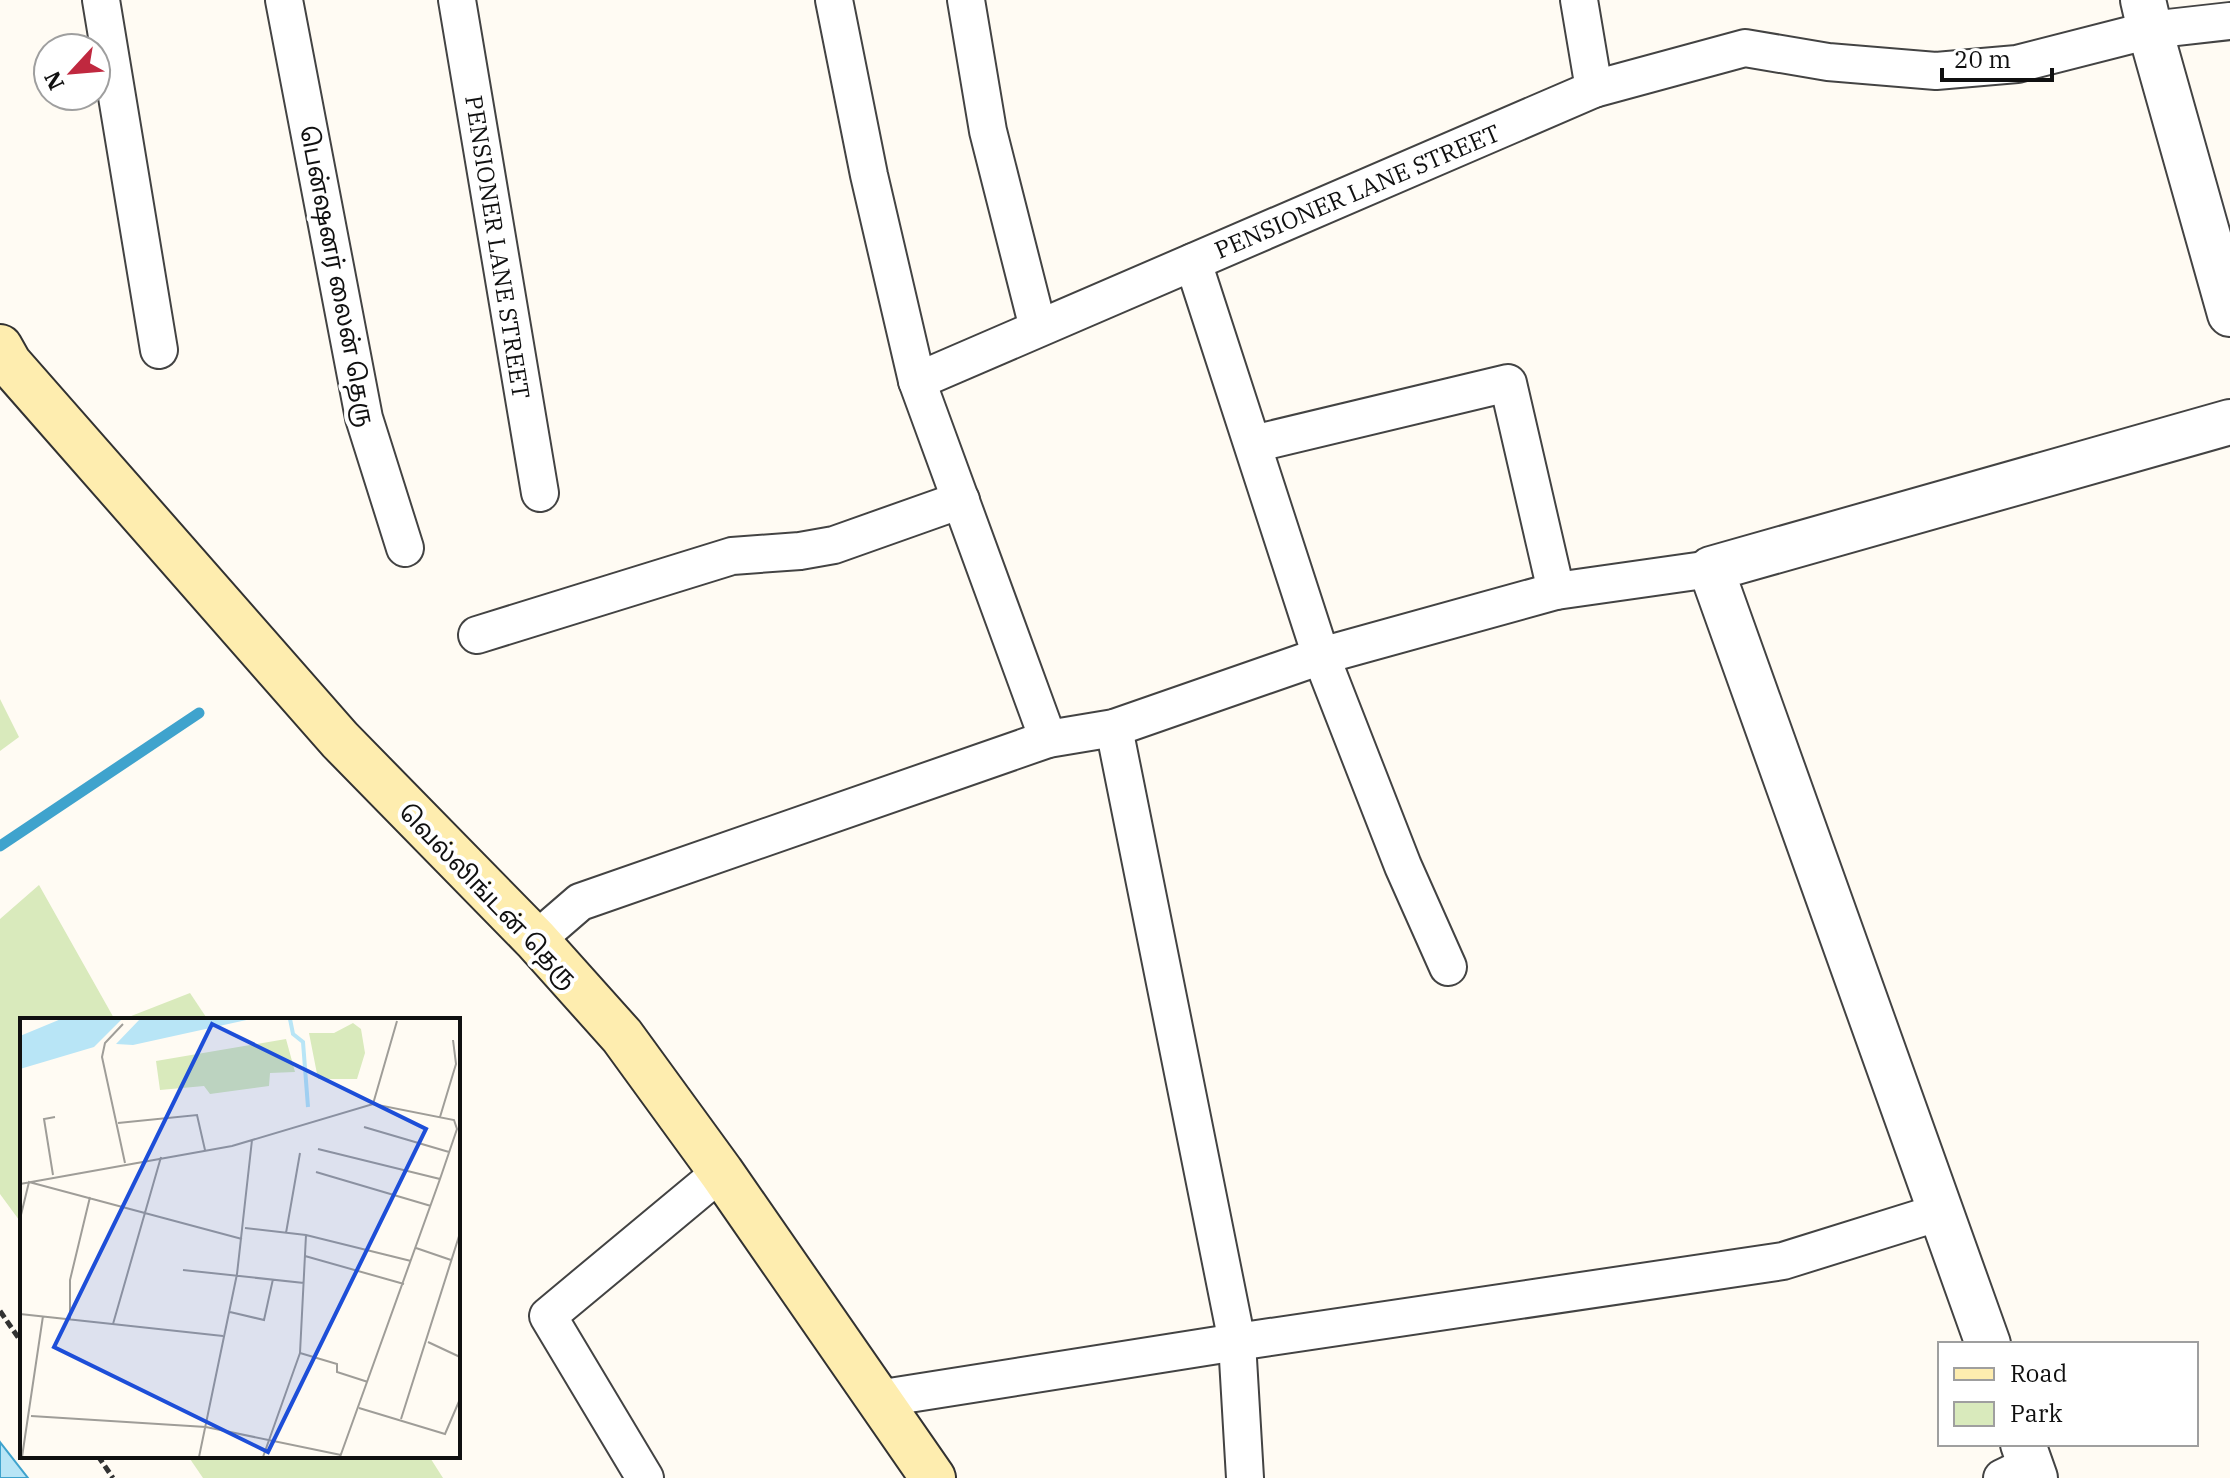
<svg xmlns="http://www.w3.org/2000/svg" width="2230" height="1478" font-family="'IBM Plex Serif','Noto Sans Tamil',serif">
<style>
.green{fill:#d9eabc}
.water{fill:#b8e5f6;stroke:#3fa3cd;stroke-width:2}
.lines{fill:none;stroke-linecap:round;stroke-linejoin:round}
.stream{stroke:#3fa3cd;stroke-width:11}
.minor-casing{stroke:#434343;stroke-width:40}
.tertiary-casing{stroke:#434343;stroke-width:48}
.secondary-casing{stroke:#323232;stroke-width:48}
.path{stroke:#323232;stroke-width:5;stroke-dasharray:8 4;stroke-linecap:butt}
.minor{stroke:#fff;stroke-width:36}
.tertiary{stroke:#fff;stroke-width:44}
.secondary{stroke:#feedaf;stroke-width:44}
.labels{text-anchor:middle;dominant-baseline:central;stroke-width:8;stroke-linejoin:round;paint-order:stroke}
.street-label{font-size:24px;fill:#101010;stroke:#fff}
.inset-river{fill:none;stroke:#b8e5f6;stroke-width:4}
.inset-road{fill:none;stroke:#9f9d98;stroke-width:2}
.view{fill:#1d4ed8;fill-opacity:0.15;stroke:#1d4ed8;stroke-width:4}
.inset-edge{fill:none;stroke:#101010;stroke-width:4}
</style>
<rect width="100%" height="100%" fill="#fffbf3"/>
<g class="green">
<path d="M0 699 19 737 0 751Z"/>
<path d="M39 885 115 1020H22V1224L0 1194V919Z"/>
<path d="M190 993 208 1020H121Z"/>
<path d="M188 1456H429L443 1478H203Z"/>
</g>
<path class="water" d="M0 1442 28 1478H0Z"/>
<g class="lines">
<path class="stream" d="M0 846 199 713"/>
<g class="minor-casing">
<g id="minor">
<path d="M101 0 159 350"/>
<path d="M284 0 364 418 405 548"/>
<path d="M457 0 540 493"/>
<path d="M834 0 869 175 917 381 1048 739"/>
<path d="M966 0 988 131 1038 328"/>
<path d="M1594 89 1745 48 1828 62 1936 71 2017 64 2150 30 2230 21"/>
<path d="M1193 262 1321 656 1403 866 1448 967"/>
<path d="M917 381 1594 89 1579 0"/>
<path d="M1253 444 1508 383 1556 591"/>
<path d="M477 635 732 556 800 551 834 545 961 500"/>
<path d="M1114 728 1237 1342 1245 1478"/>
<path d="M536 940 580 902 1048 739 1114 728 1321 656 1556 591 1711 569"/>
<path d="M877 1399 1237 1342 1783 1261 1940 1212"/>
<path d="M645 1478 548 1316 721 1172"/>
<path d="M2002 1478 2031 1464"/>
</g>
</g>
<g class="tertiary-casing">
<g id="tertiary">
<path d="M2143 0 2150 30 2230 314"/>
<path d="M1988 1344 1711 569 2230 422"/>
<path d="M2023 1444 2035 1478"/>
</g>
</g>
<g class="secondary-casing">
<path id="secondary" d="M0 347 9 363 340 740 536 940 622 1036 721 1172 933 1478"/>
</g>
<g class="path">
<path d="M0 1311 22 1343"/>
<path d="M98 1456 113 1478"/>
</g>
<use href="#minor" class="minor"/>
<use href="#tertiary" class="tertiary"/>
<use href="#secondary" class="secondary"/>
</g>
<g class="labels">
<g class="street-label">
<text transform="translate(1357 191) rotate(-23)">PENSIONER LANE STREET</text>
<text transform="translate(498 247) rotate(81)">PENSIONER LANE STREET</text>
<text transform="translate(338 276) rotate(79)">பென்ஷனர் லைன் தெரு</text>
<text transform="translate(489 895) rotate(46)">வெல்லிங்டன் தெரு</text>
</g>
</g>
<g transform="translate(20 1018)">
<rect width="440" height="440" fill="#fffbf3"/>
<path d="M333 5 341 11 345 35 337 61H298L289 15H314ZM266 21 275 54 250 55 249 68 190 76 184 68 140 72 136 43Z" fill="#d9eabc"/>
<path d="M41 1H102L74 29 0 51V18ZM120 1H231L113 27 96 26Z" fill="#b8e5f6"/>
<path class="inset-river" d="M270 1 273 16 283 24 288 89"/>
<path class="inset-road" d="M103 6 85 25 82 39 105 145M353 86 377 3M420 99 436 46 433 22M98 105 177 97 185 132M344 109 429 134M298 131 420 161M296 154 411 188M33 157 24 101 35 99M0 166 212 128 353 86 434 102 437 111 420 161 320 439M0 201 9 164 222 221M225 210 286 217 391 243M266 215 280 135M286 217 280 335 317 346V354L348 364M396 230 431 242M285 238 384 266M163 252 284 265M210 294 244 302 253 261M0 296 203 318M50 301V262L70 179M93 306 141 139M408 324 440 339M339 390 425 416 440 381M11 398 186 409 321 437M381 401 440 215M2 439 23 298M179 439 217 256 232 122M243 439 280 335"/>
<path class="view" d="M192 6 406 111 248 434 34 329Z"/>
<rect width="440" height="440" class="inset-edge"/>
</g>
<rect x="1938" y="1342" width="260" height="104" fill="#ffffff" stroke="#9f9f9f" stroke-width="2"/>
<rect x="1954" y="1368" width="40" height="12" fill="#feedaf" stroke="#9f9f9f" stroke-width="2"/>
<text x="2010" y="1382" font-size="24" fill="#101010">Road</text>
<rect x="1954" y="1402" width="40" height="24" fill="#d9eabc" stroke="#9f9f9f" stroke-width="2"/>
<text x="2010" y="1422" font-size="24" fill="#101010">Park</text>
<g transform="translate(72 72) rotate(244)"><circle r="38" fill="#ffffff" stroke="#9f9f9f" stroke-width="2"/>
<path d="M0-6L14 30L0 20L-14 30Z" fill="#c0283f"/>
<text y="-12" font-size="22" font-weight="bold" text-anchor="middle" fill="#101010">N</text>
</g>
<path d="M1942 68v12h110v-12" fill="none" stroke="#101010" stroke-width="4"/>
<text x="1954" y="68" font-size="24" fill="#101010" stroke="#ffffff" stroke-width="6" paint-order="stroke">20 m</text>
</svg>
